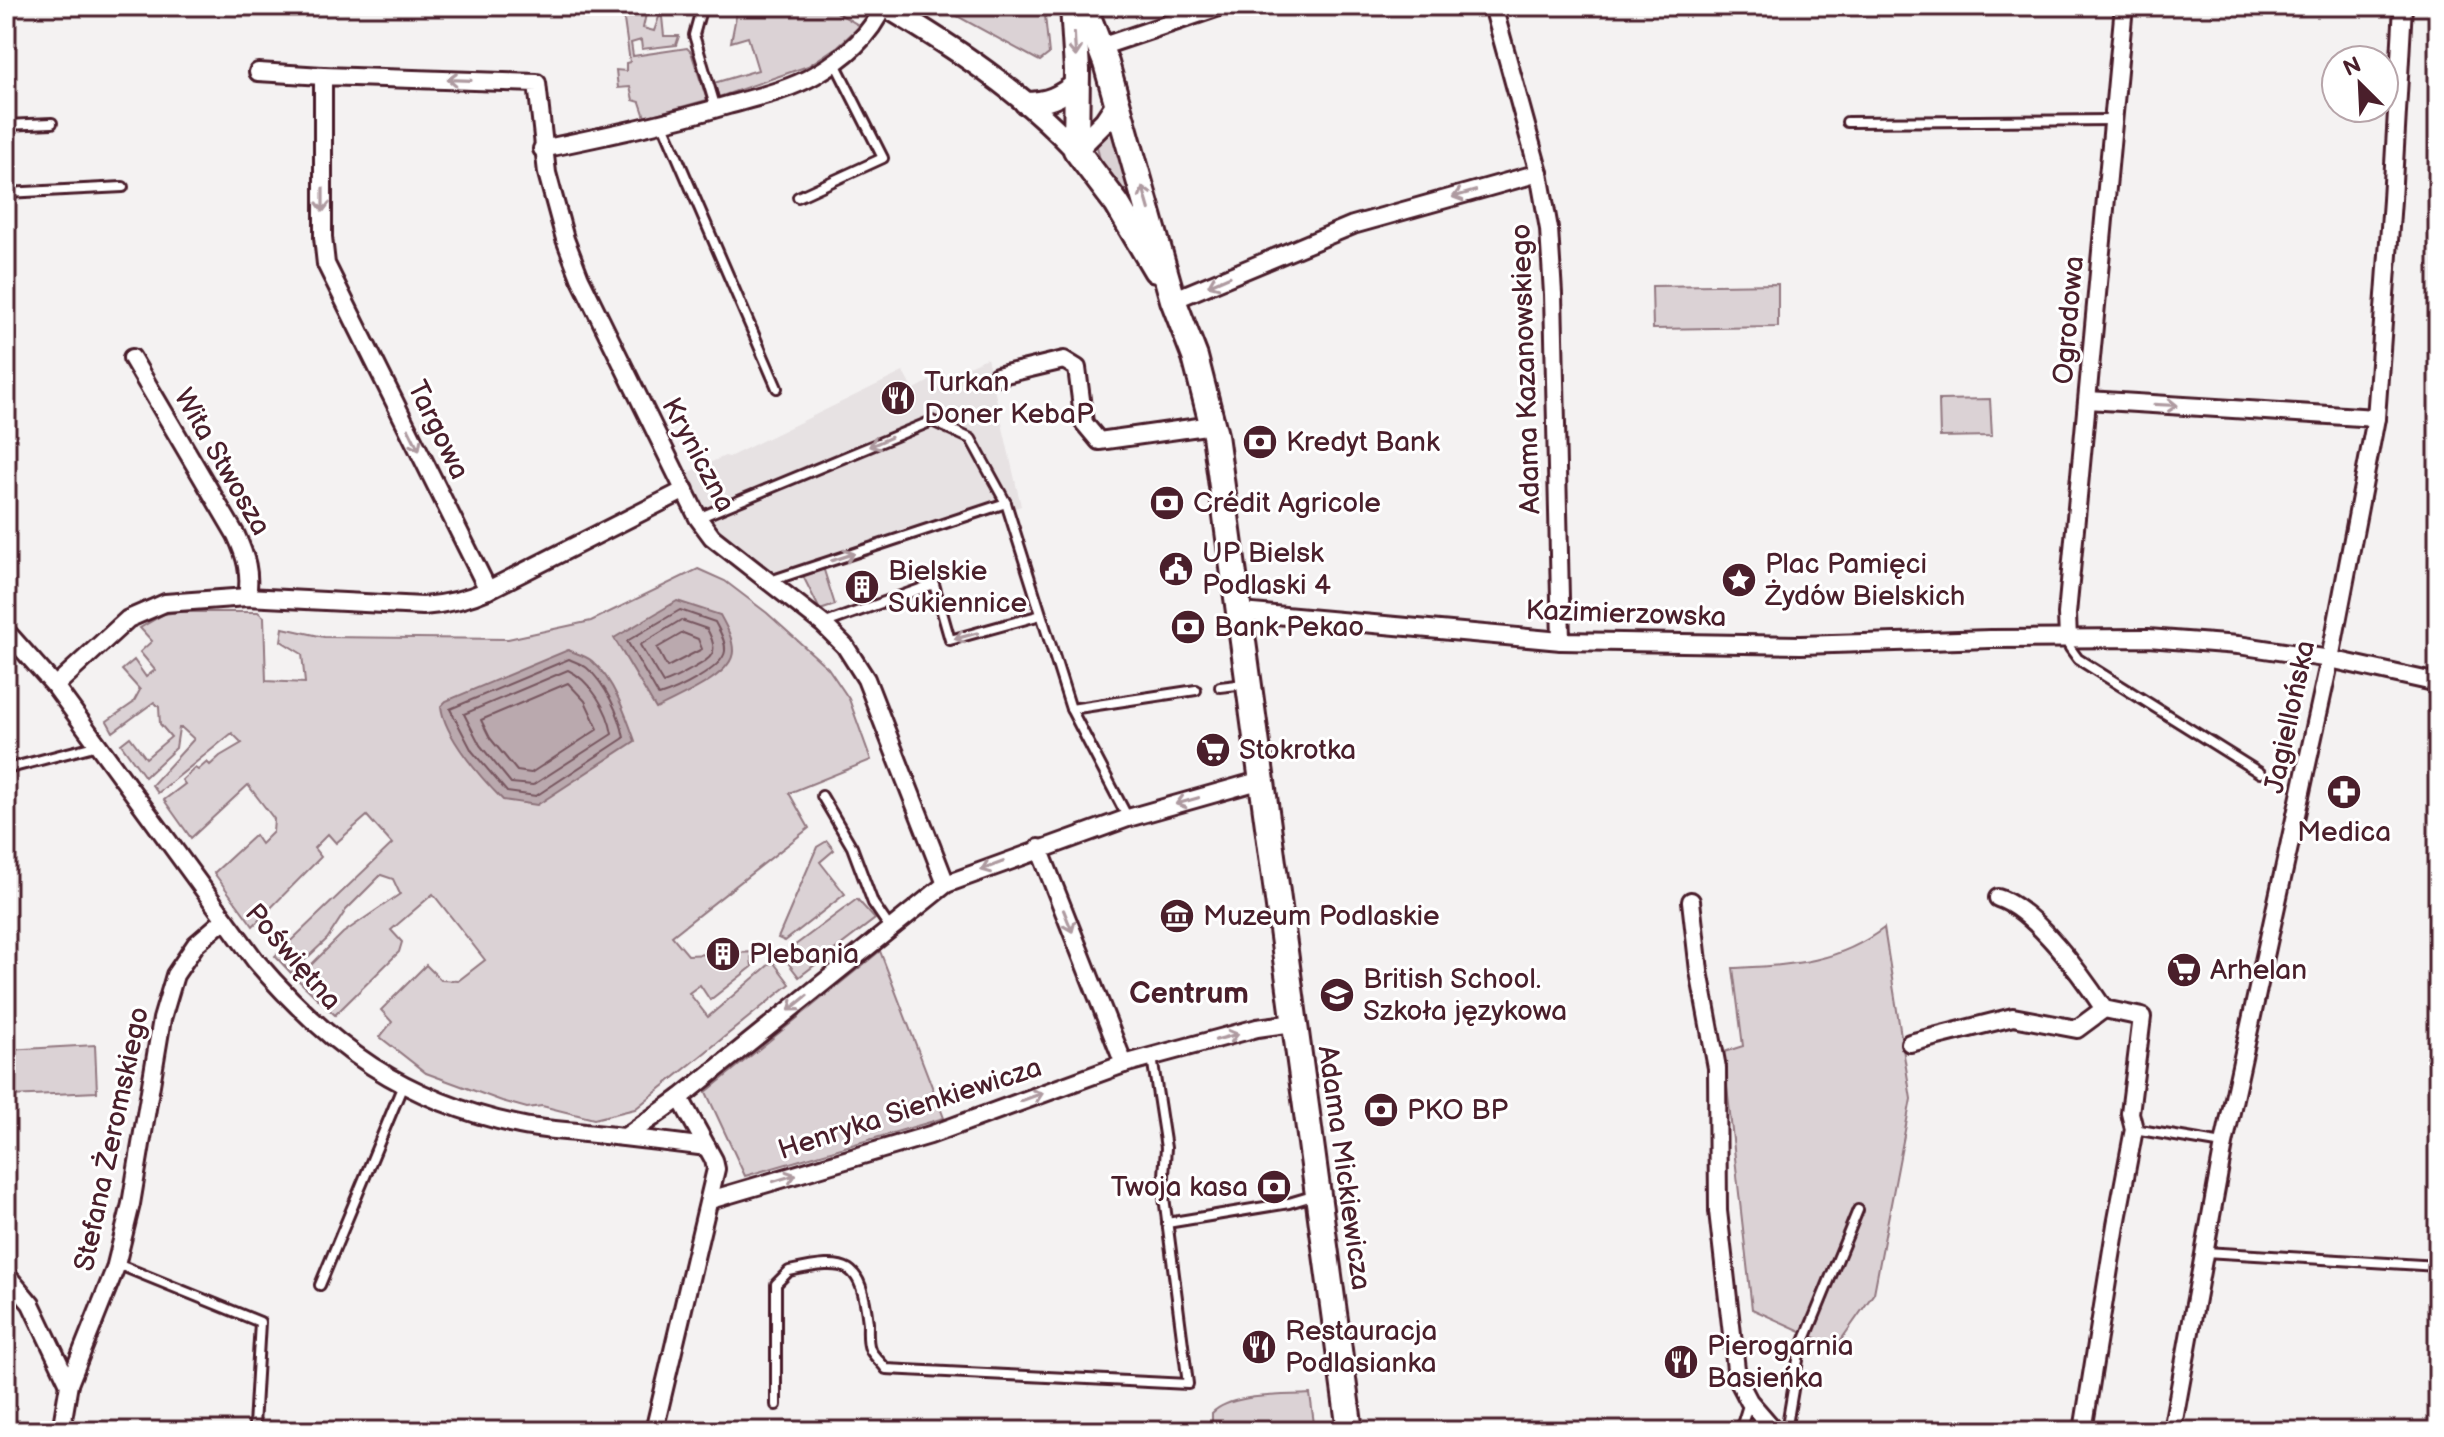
<svg xmlns="http://www.w3.org/2000/svg" width="2444" height="1437" font-family="'Balsamiq Sans',sans-serif">
<style>
.built{fill:#e7e2e3}
.green{fill:#dbd2d5;stroke:#927880;stroke-width:2}
.water{fill:#baa9ae;stroke:#8d727a;stroke-width:2}
.lines{fill:none;stroke-linecap:round;stroke-linejoin:round}
.shore{stroke:#77565f;stroke-width:2}
.service-casing{stroke:#4a1f2b;stroke-width:14}
.minor-casing{stroke:#4a1f2b;stroke-width:22}
.tertiary-casing{stroke:#4a1f2b;stroke-width:26}
.secondary-casing{stroke:#4a1f2b;stroke-width:30}
.service{stroke:#fff;stroke-width:8}
.minor{stroke:#fff;stroke-width:16}
.tertiary{stroke:#fff;stroke-width:20}
.secondary{stroke:#fff;stroke-width:24}
.oneway{stroke:#ae9aa0}
.labels{text-anchor:middle;dominant-baseline:central;stroke-width:6;stroke-linejoin:round;paint-order:stroke}
.street-label{font-size:28px;fill:#4a1f2b;stroke:#fff}
.poi-label{font-size:28px;fill:#4a1f2b;stroke:#fff;text-anchor:start}
.neighbourhood-label{font-size:30px;font-weight:bold;fill:#4a1f2b;stroke:#fff}
</style>
<rect width="100%" height="100%" fill="#f4f2f2"/>
<filter id="ink" filterUnits="userSpaceOnUse"><feTurbulence type="fractalNoise" baseFrequency=".0125" numOctaves="2"/><feDisplacementMap in="SourceGraphic" scale="16" xChannelSelector="R" yChannelSelector="G"/><feConvolveMatrix kernelMatrix="1 2 1 2 8 2 1 2 1" color-interpolation-filters="sRGB"/></filter>
<g filter="url(#ink)">
<path class="built" d="M987 358 1021 506 772 584 712 537 678 477 725 456 729 457 903 372 913 390 933 379V375L943 371 945 376Z"/>
<g class="green">
<path d="M622 6H641L639 12 646 14 643 28 654 31 659 17H662L664 36H679L676 45 642 49 641 40 631 43 633 56 687 48 691 52 707 100 645 117 640 102 633 100 630 87 618 88 616 70 626 71V63L630 62Z"/>
<path d="M738 6H826L860 26 838 46 808 66 719 97 714 83 758 70 748 37 731 42Z"/>
<path d="M950 6H978L991 12 993 6H1044L1049 54 1040 61 1036 59 948 11Z"/>
<path d="M1115 125 1139 219 1100 160 1096 142Z"/>
<path d="M1778 284V327L1653 329 1652 286Z"/>
<path d="M1990 399 1992 436 1940 437 1939 400Z"/>
<path d="M823 567 835 605 820 610 802 574Z"/>
<path d="M698 569 725 581 767 613 828 668 849 699 871 760 789 793 809 828 672 936 688 955 758 952 751 957 752 967 710 1000 700 985 689 993 708 1017 771 963H774L790 984 635 1109 594 1119 542 1106 527 1108 502 1101 426 1073 380 1037 392 1022 381 1010 426 965 441 980 458 981 485 960 433 894 391 930 402 942 399 952 335 1015 297 979 343 933 400 894 393 879 381 875 346 910 327 939 291 973 275 956 392 844 367 816 336 843 328 834 314 848 321 857 253 926 214 873 255 835 261 844 273 832 274 819 248 785 191 838 164 800 185 784 182 780 195 768 198 770 207 762 210 765 220 756 242 743 232 733 158 793 152 785 194 739 182 728H179L176 748 145 777 121 744 130 737 146 758 171 737 160 724 159 707 154 702 113 732 107 721 133 703 140 690 122 670 134 660 146 677 155 670 140 652 152 641 140 628 164 614 179 612H258L264 617 266 681 305 683 302 654 281 641 283 628 324 637 508 639 591 621Z"/>
<path d="M827 841 834 850 820 862 845 894 785 941 778 938 817 847Z"/>
<path d="M857 899 875 919 799 977 782 955Z"/>
<path d="M1884 928 1911 1099 1874 1293 1836 1347 1752 1309 1724 1060V1052L1743 1046 1733 968C1790 965 1837 964 1884 928Z"/>
<path d="M880 951 944 1118 745 1176 706 1092Z"/>
<path d="M95 1045 97 1092 10 1096 7 1050Z"/>
<path d="M1310 1394 1315 1431H1212V1413C1231 1393 1283 1396 1310 1394Z"/>
</g>
<g class="water">
<path d="M677 601 720 615C726 626 733 638 733 651 733 676 676 698 656 709L614 638Z"/>
<path d="M568 650C575 653 586 656 592 661 614 680 626 715 635 741L537 805 503 800C481 778 444 736 441 706L446 701Z"/>
</g>
<g class="lines">
<g class="shore">
<path d="M680 610 715 622C719 630 726 641 725 651 723 669 675 691 659 696L627 641Z"/>
<path d="M681 620 707 629C720 653 713 657 692 669 683 674 673 680 663 683L640 645Z"/>
<path d="M683 633 698 639 702 649 667 667 657 648Z"/>
<path d="M569 659C575 662 582 664 587 668 605 683 620 715 624 738L536 796 507 792 472 751 450 709Z"/>
<path d="M568 670C590 680 608 710 612 734L533 785 511 783 480 745 464 714Z"/>
<path d="M568 683 585 701 598 729 531 773 517 771 490 738 481 720Z"/>
</g>
<g class="service-casing">
<g id="service">
<path d="M702 6 694 35 716 109"/>
<path d="M1847 122 2113 120"/>
<path d="M663 124 777 388"/>
<path d="M6 125 52 123"/>
<path d="M6 193 123 187"/>
<path d="M798 197 883 158 835 63"/>
<path d="M1006 503 1071 709 1128 818"/>
<path d="M698 518 932 421 971 439 1006 503 770 581"/>
<path d="M823 624 934 584 950 640 1041 615"/>
<path d="M2068 639 2070 648 2078 659 2260 773"/>
<path d="M1220 687 1246 684"/>
<path d="M1071 709 1196 690"/>
<path d="M6 769 98 745"/>
<path d="M822 796 852 847 873 903 890 928"/>
<path d="M2134 1129 2223 1144"/>
<path d="M1167 1223 1289 1203 1316 1195"/>
<path d="M2205 1252 2438 1266"/>
<path d="M117 1264 260 1322 254 1426"/>
<path d="M320 1285 403 1085"/>
<path d="M776 1405V1284L789 1271C849 1258 861 1262 868 1323 868 1331 867 1342 870 1349 873 1356 882 1363 886 1369L1188 1384 1163 1189 1166 1148 1152 1057"/>
<path d="M1740 1431 1749 1402"/>
<path d="M1786 1431 1799 1354 1858 1210"/>
</g>
</g>
<g class="minor-casing">
<g id="minor">
<path d="M1493 6 1539 173 1549 229 1553 294 1561 641"/>
<path d="M1100 47 1222 6"/>
<path d="M258 72 323 76"/>
<path d="M542 149C605 136 667 123 728 105 757 97 789 90 815 75 844 58 870 37 883 6"/>
<path d="M1173 300 1353 225 1539 173"/>
<path d="M132 358 236 535C246 557 251 573 247 597"/>
<path d="M997 376 1064 360 1077 368 1084 423 1099 441 1213 425"/>
<path d="M2088 400 2376 418"/>
<path d="M488 590 326 264 323 237V76L537 83 547 173 565 239 580 278 698 518 712 537 823 624 845 646 866 679 946 884"/>
<path d="M1241 612 1561 641 1801 645 1990 639 2148 638 2238 645 2330 659 2438 683"/>
<path d="M6 631 55 686 255 960C329 1047 405 1101 519 1125 540 1130 563 1130 585 1133 626 1137 667 1142 707 1147"/>
<path d="M2068 639 2067 614 2124 6"/>
<path d="M55 686 128 619 165 603 247 597 423 606C447 604 466 600 488 590L685 490"/>
<path d="M1039 848 1124 1064 1257 1028 1294 1023"/>
<path d="M1998 898C2035 910 2082 976 2104 1009L2142 1017 2130 1113 2134 1129 2116 1225 2083 1431"/>
<path d="M1691 901 1699 971 1717 1068 1718 1211 1737 1378 1749 1401 1775 1431"/>
<path d="M1910 1043 2013 1017 2077 1029 2104 1009"/>
<path d="M625 1137 680 1098 946 884 1128 818 1262 780"/>
<path d="M710 1200 930 1135 1124 1064"/>
<path d="M6 1274 31 1304 69 1384"/>
<path d="M61 1431 69 1384 115 1269 131 1204 162 1019 175 975 196 944 225 919"/>
<path d="M654 1431 716 1169 714 1160 680 1098"/>
<path d="M2172 1431 2224 1144 2330 659 2376 418 2392 200 2403 6"/>
</g>
</g>
<g class="tertiary-casing">
<g id="tertiary">
<path d="M885 6C954 47 1021 91 1076 150L1105 121 1117 103"/>
<path d="M1025 103C1047 103 1060 97 1077 83"/>
</g>
</g>
<g class="secondary-casing">
<g id="secondary">
<path d="M1073 6 1077 70 1076 150 1117 204 1156 270"/>
<path d="M1084 6 1106 63 1173 300 1195 357 1215 435 1350 1431"/>
</g>
</g>
<use href="#service" class="service"/>
<use href="#minor" class="minor"/>
<use href="#tertiary" class="tertiary"/>
<use href="#secondary" class="secondary"/>
</g>
<defs><path id="oneway-shaft" d="M-6 0H5M1.5-3L5.5 0L1.5 3" fill="none" stroke-width="1.6" stroke-linecap="round" stroke-linejoin="round" transform="scale(2)"/></defs>
<g class="oneway">
<use href="#oneway-shaft" transform="translate(1075 45) rotate(87)"/>
<use href="#oneway-shaft" transform="translate(459 80) rotate(-178)"/>
<use href="#oneway-shaft" transform="translate(1464 194) rotate(164)"/>
<use href="#oneway-shaft" transform="translate(1146 198) rotate(-106)"/>
<use href="#oneway-shaft" transform="translate(323 200) rotate(90)"/>
<use href="#oneway-shaft" transform="translate(1219 281) rotate(157)"/>
<use href="#oneway-shaft" transform="translate(2166 405) rotate(3)"/>
<use href="#oneway-shaft" transform="translate(414 440) rotate(64)"/>
<use href="#oneway-shaft" transform="translate(880 442) rotate(157)"/>
<use href="#oneway-shaft" transform="translate(843 557) rotate(-18)"/>
<use href="#oneway-shaft" transform="translate(966 636) rotate(165)"/>
<use href="#oneway-shaft" transform="translate(1187 801) rotate(164)"/>
<use href="#oneway-shaft" transform="translate(992 866) rotate(159)"/>
<use href="#oneway-shaft" transform="translate(1068 921) rotate(68)"/>
<use href="#oneway-shaft" transform="translate(798 1003) rotate(141)"/>
<use href="#oneway-shaft" transform="translate(1227 1037) rotate(-15)"/>
<use href="#oneway-shaft" transform="translate(1032 1097) rotate(-20)"/>
<use href="#oneway-shaft" transform="translate(785 1178) rotate(-17)"/>
</g>
</g>
<defs>
<g id="restaurant-disc" transform="scale(1.8)"><circle r="9.5" fill="#4a1f2b" stroke="#fff"/><path d="M-5-6h1v4h1v-4h1v4h1v-4h1v5L-1.5 .5V6h-2V.5L-5-1ZM5-6V6H3V1.5H1.5Q1.5-4 5-6Z" fill="#fff"/></g>
<g id="bank-disc" transform="scale(1.8)"><circle r="9.5" fill="#4a1f2b" stroke="#fff"/><path d="M-6-4H6V4H-6ZM0-2.3a2.3 2.3 0 1 0 0 4.6a2.3 2.3 0 1 0 0-4.6Z" fill="#fff"/></g>
<g id="civic-disc" transform="scale(1.8)"><circle r="9.5" fill="#4a1f2b" stroke="#fff"/><path d="M-.6-6.5H3V-4.5H.6V-3L4-1V1h2V6H-6V1h2V-1L-.6-3ZM-1.2 2.5V6h2.4V2.5Z" fill="#fff"/></g>
<g id="sight-disc" transform="scale(1.8)"><circle r="9.5" fill="#4a1f2b" stroke="#fff"/><path d="M0-6L1.8-2.2L6-1.7L2.9 1.2L3.7 5.4L0 3.3L-3.7 5.4L-2.9 1.2L-6-1.7L-1.8-2.2Z" fill="#fff"/></g>
<g id="building-disc" transform="scale(1.8)"><circle r="9.5" fill="#4a1f2b" stroke="#fff"/><path d="M-4-6H4V6H1V3H-1V6H-4ZM-2.5-4.3h1.7v1.8h-1.7ZM.8-4.3h1.7v1.8H.8ZM-2.5-1h1.7V.8h-1.7ZM.8-1h1.7V.8H.8Z" fill="#fff"/></g>
<g id="supermarket-disc" transform="scale(1.8)"><circle r="9.5" fill="#4a1f2b" stroke="#fff"/><path d="M-6-5.5h2.5l.6 2H6L4.5 2H-2.5L-4.4-4H-6ZM-1.5 3.2a1.3 1.3 0 1 0 .1 0ZM3 3.2a1.3 1.3 0 1 0 .1 0Z" fill="#fff"/></g>
<g id="pharmacy-disc" transform="scale(1.8)"><circle r="9.5" fill="#4a1f2b" stroke="#fff"/><path d="M-2-6h4v4h4v4h-4v4h-4v-4h-4v-4h4Z" fill="#fff"/></g>
<g id="museum-disc" transform="scale(1.8)"><circle r="9.5" fill="#4a1f2b" stroke="#fff"/><path d="M0-6L6-3V-2H-6V-3ZM-5-1h2V3h-2ZM-1-1h2V3h-2ZM3-1h2V3H3ZM-6 4H6V6H-6Z" fill="#fff"/></g>
<g id="school-disc" transform="scale(1.8)"><circle r="9.5" fill="#4a1f2b" stroke="#fff"/><path d="M0-5L7-2L0 1L-7-2ZM-4 1L0 2.5L4 1V4Q0 6-4 4Z" fill="#fff"/></g>
</defs>
<g fill-rule="evenodd">
<use href="#restaurant-disc" x="898" y="398"/>
<use href="#bank-disc" x="1260" y="442"/>
<use href="#bank-disc" x="1167" y="503"/>
<use href="#civic-disc" x="1176" y="569"/>
<use href="#sight-disc" x="1739" y="580"/>
<use href="#building-disc" x="862" y="587"/>
<use href="#bank-disc" x="1188" y="627"/>
<use href="#supermarket-disc" x="1213" y="750"/>
<use href="#pharmacy-disc" x="2344" y="792"/>
<use href="#museum-disc" x="1177" y="916"/>
<use href="#building-disc" x="723" y="954"/>
<use href="#supermarket-disc" x="2184" y="970"/>
<use href="#school-disc" x="1337" y="995"/>
<use href="#bank-disc" x="1381" y="1110"/>
<use href="#bank-disc" x="1274" y="1187"/>
<use href="#restaurant-disc" x="1259" y="1347"/>
<use href="#restaurant-disc" x="1681" y="1362"/>
</g>
<g class="labels">
<g class="street-label">
<text transform="translate(2069 320) rotate(-85)">Ogrodowa</text>
<text transform="translate(1526 369) rotate(-92)">Adama Kazanowskiego</text>
<text transform="translate(438 430) rotate(64)">Targowa</text>
<text transform="translate(698 455) rotate(62)">Kryniczna</text>
<text transform="translate(222 462) rotate(60)">Wita Stwosza</text>
<text transform="translate(1626 614) rotate(2)">Kazimierzowska</text>
<text transform="translate(2290 717) rotate(-78)">Jagiellońska</text>
<text transform="translate(293 957) rotate(49)">Poświętna</text>
<text transform="translate(910 1109) rotate(-18)">Henryka Sienkiewicza</text>
<text transform="translate(112 1139) rotate(-78)">Stefana Żeromskiego</text>
<text transform="translate(1344 1168) rotate(82)">Adama Mickiewicza</text>
</g>
<g class="poi-label">
<text x="924" y="382">Turkan<tspan x="924" dy="32">Doner KebaP</tspan></text>
<text x="1286" y="442">Kredyt Bank</text>
<text x="1193" y="503">Crédit Agricole</text>
<text x="1202" y="553">UP Bielsk<tspan x="1202" dy="32">Podlaski 4</tspan></text>
<text x="1765" y="564">Plac Pamięci<tspan x="1765" dy="32">Żydów Bielskich</tspan></text>
<text x="888" y="571">Bielskie<tspan x="888" dy="32">Sukiennice</tspan></text>
<text x="1214" y="627">Bank Pekao</text>
<text x="1239" y="750">Stokrotka</text>
<text x="2344" y="832" text-anchor="middle">Medica</text>
<text x="1203" y="916">Muzeum Podlaskie</text>
<text x="749" y="954">Plebania</text>
<text x="2210" y="970">Arhelan</text>
<text x="1363" y="979">British School.<tspan x="1363" dy="32">Szkoła językowa</tspan></text>
<text x="1407" y="1110">PKO BP</text>
<text x="1248" y="1187" text-anchor="end">Twoja kasa</text>
<text x="1285" y="1331">Restauracja<tspan x="1285" dy="32">Podlasianka</tspan></text>
<text x="1707" y="1346">Pierogarnia<tspan x="1707" dy="32">Basieńka</tspan></text>
</g>
<g class="neighbourhood-label">
<text x="1189" y="994">Centrum</text>
</g>
</g>
<rect width="2444" height="1437" fill="none" stroke="#fff" stroke-width="32"/>
<rect x="16" y="16" width="2412" height="1405" fill="none" stroke="#4a1f2b" stroke-width="3" filter="url(#ink)"/>
<g transform="translate(2360 84) rotate(336)"><circle r="38" fill="#ffffff" stroke="#b7a5aa" stroke-width="2"/>
<path d="M0-6L14 30L0 20L-14 30Z" fill="#4a1f2b"/>
<text y="-12" font-size="22" font-weight="bold" text-anchor="middle" fill="#4a1f2b">N</text>
</g>
</svg>
